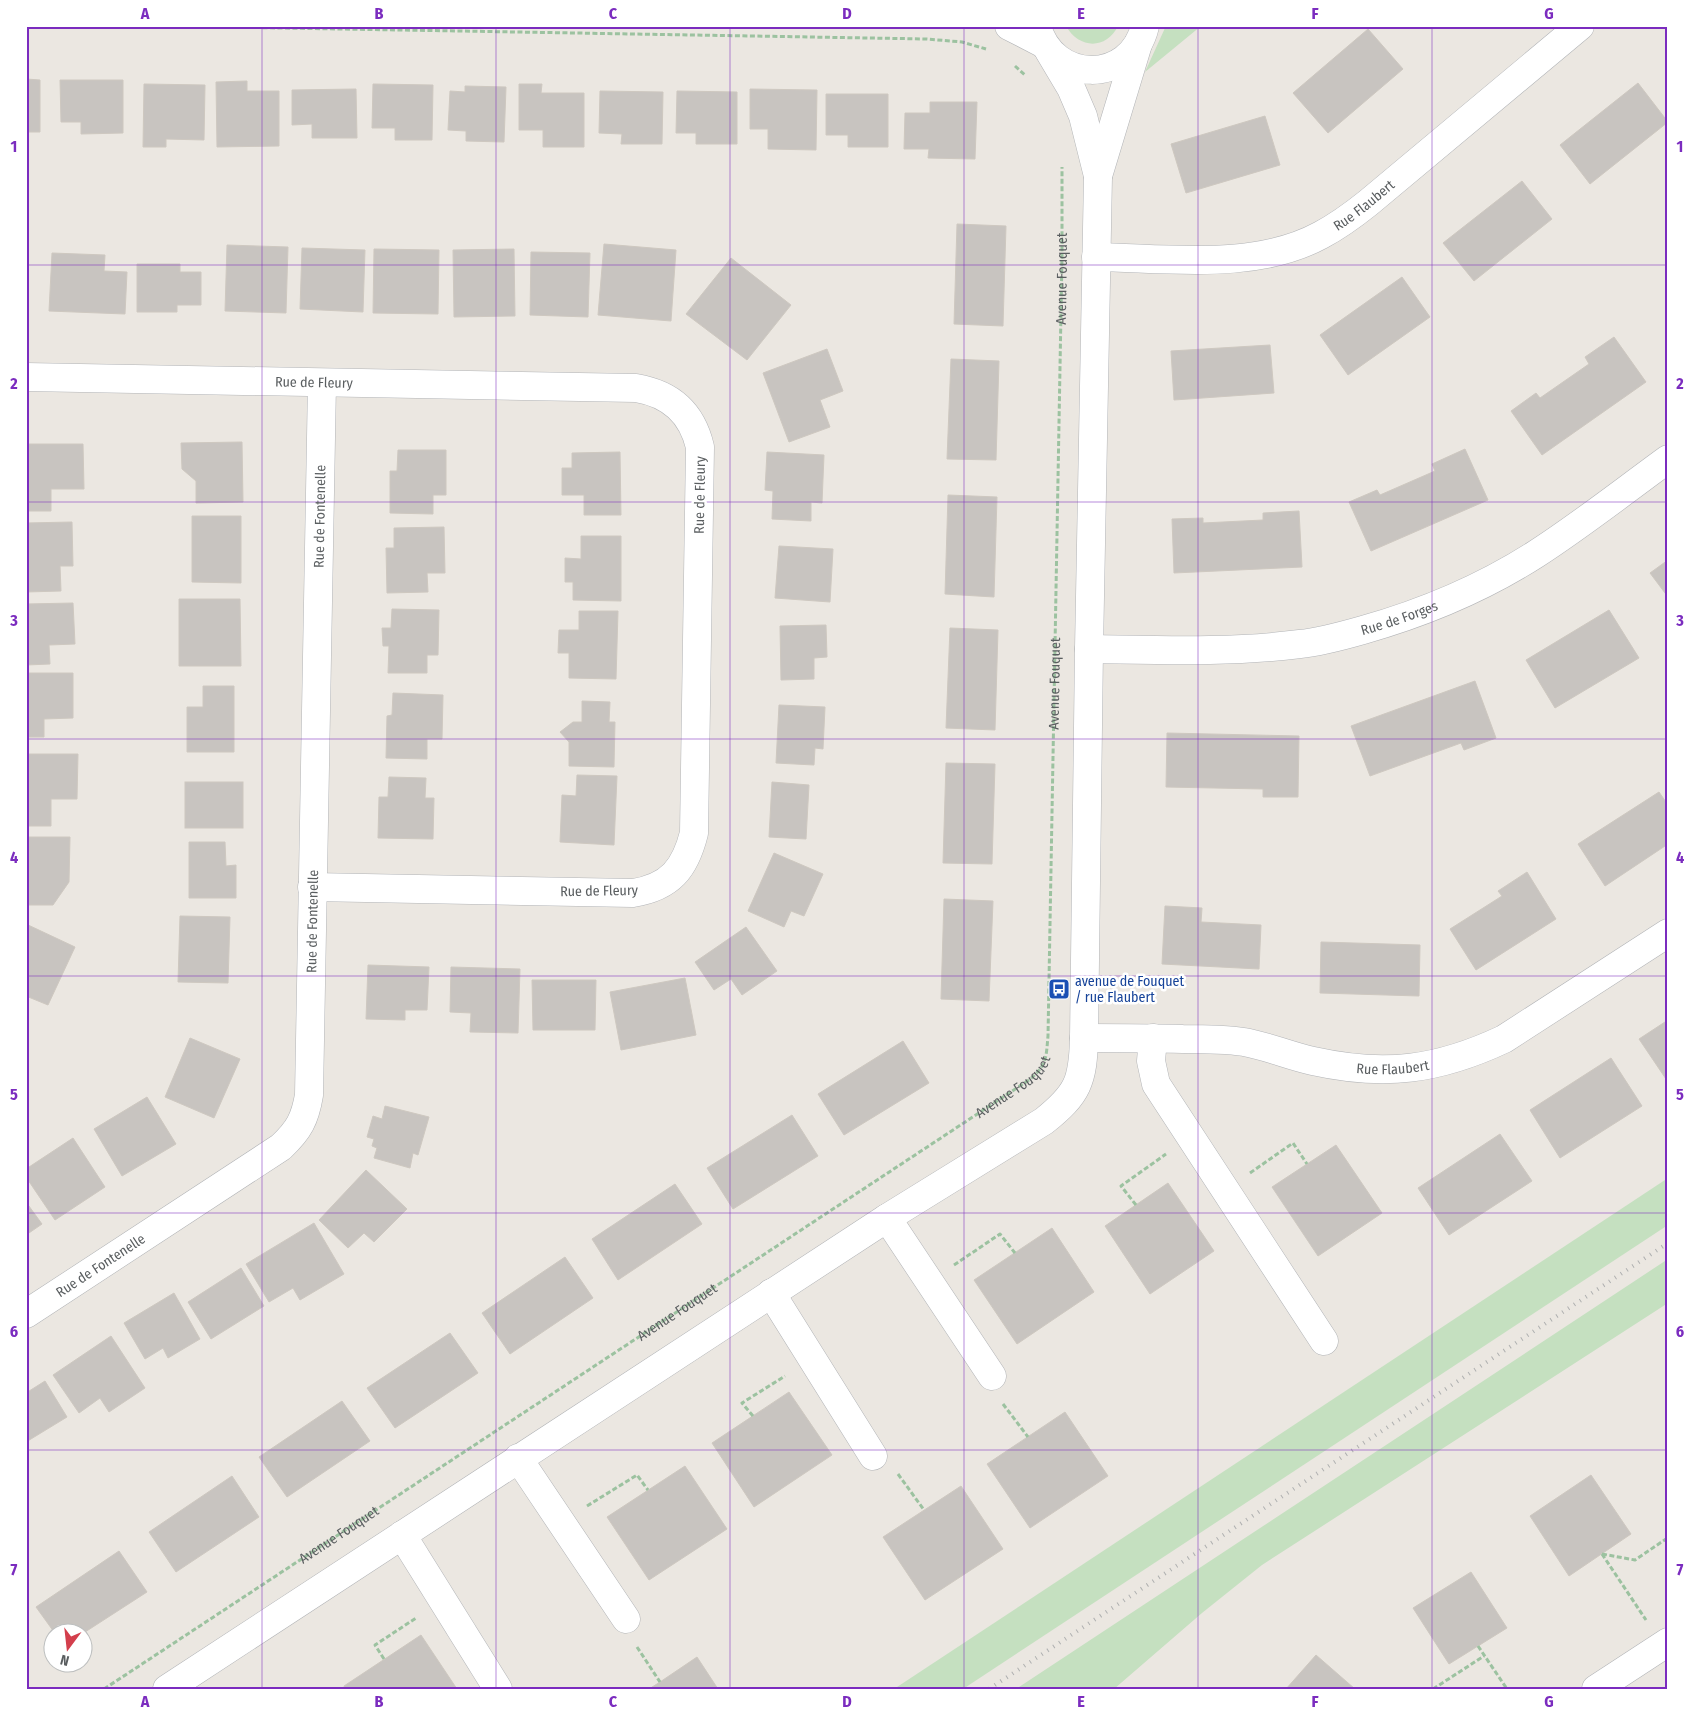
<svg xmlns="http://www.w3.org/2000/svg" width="1694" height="1715" font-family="'Fira Sans Condensed',sans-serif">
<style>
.green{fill:#c5e0c0}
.building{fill:#c8c4c0;stroke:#cec8c0}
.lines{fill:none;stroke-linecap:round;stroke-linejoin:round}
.minor-casing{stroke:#b2b4b7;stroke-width:29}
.path{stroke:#9cc2a0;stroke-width:3;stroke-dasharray:5 2.5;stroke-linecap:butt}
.minor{stroke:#fff;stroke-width:28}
.rail{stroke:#afb0b0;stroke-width:4;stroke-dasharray:1 6;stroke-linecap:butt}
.grid{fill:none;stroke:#7b2cbf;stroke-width:1;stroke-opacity:0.55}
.labels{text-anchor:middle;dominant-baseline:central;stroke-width:5;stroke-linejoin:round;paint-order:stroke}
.street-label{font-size:14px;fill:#5a5e60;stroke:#fff}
.transit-label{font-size:14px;fill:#164399;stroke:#fff;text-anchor:start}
.neatline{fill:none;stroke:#7b2cbf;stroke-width:2}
.grid-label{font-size:16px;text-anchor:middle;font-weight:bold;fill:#7b2cbf}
</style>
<rect width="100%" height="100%" fill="#ebe7e1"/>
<g class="green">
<path d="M1066 26H1118C1106 50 1079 49 1066 26Z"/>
<path d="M1165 26H1201L1145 72 1165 28Z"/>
<path d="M1668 1178V1225L963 1689H894Z"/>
<path d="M1668 1259V1303L1262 1565 1202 1613 1114 1689H1016Z"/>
</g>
<g class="building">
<path d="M1368 29 1403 69 1328 133 1293 93Z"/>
<path d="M26 79 40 80V132H26Z"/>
<path d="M60 80H123V133L81 134V122H61Z"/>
<path d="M247 81V91H279V146L217 147 216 82Z"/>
<path d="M1638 83 1668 122 1590 184 1560 145Z"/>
<path d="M144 84 205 85 204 140 166 139V147H143Z"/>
<path d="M373 84 433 85 432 140H395V128H372Z"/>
<path d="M519 84H542L541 93H584V147H543V130H519Z"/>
<path d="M465 86 506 87 504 142 466 141V131L448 130 450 91 465 92Z"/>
<path d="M356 89 357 138H312V124L292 125V90Z"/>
<path d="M750 89 817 90 816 150 768 149V129H750Z"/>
<path d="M600 91 663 92 662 144H621L622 134 599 133Z"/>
<path d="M677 91 737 92V144H696V133H676Z"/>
<path d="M826 94H888V147H848V135H826Z"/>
<path d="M930 102H977L975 159 928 158 929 149H904L905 113H930Z"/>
<path d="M1265 116 1280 165 1186 193 1171 144Z"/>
<path d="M1522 181 1552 219 1474 281 1443 243Z"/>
<path d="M957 224 1006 226 1003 326 954 324Z"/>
<path d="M604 244 676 250 671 321 598 315Z"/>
<path d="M227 245 288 247 286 313 225 311Z"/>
<path d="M302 248 365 250 363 312 300 309Z"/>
<path d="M374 249 439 250 438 314 373 313Z"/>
<path d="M514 249 515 316 454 317 453 250Z"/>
<path d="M531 252 590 253 588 317 530 315Z"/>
<path d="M52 253 105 255 104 271 127 272 125 314 49 311Z"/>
<path d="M731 258 791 305 747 360 686 314Z"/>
<path d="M137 264H180V272H201V305H177V312H137Z"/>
<path d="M1402 277 1430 317 1348 375 1320 335Z"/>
<path d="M1614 337 1646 382 1542 455 1511 411 1536 393 1540 398 1589 364 1585 357Z"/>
<path d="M1270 345 1274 393 1174 400 1171 351Z"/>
<path d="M827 349 843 391 820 400 830 427 789 442 763 373Z"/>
<path d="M951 359 999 361 996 460 947 459Z"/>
<path d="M242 442 243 502 196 503V481L182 469 181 443Z"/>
<path d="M26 444H83L84 489H51V511H26Z"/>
<path d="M1465 449 1488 500 1371 551 1349 502 1377 490 1380 495 1435 471 1432 464Z"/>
<path d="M398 450H446V495H433V514L390 513V471H397Z"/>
<path d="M620 452 621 515H584V495H562V468H572V453Z"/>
<path d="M767 452 824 455 822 503 811 502V521L772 519 773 491 765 490Z"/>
<path d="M948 495 997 497 994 597 945 594Z"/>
<path d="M1299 511 1302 567 1174 573 1172 519 1203 518V523L1263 520V513Z"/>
<path d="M192 516H241V583L192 582Z"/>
<path d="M72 522 73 566H60L61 591 26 592V523Z"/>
<path d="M444 527 445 573H427L428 592 387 593 386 548H394V528Z"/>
<path d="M581 536H621V601L573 600V582H565V558L581 559Z"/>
<path d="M779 546 833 549 830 602 775 598Z"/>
<path d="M1668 560V597L1650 573Z"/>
<path d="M179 599H240L241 666H179Z"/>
<path d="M73 603 75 644 49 645 50 664 26 665V604Z"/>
<path d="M392 609 439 610 438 655H427V673H388L389 646H383L382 628H391Z"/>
<path d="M1609 610 1639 658 1555 708 1526 660Z"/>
<path d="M579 611H618L616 679 569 678V653H558L559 630H579Z"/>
<path d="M826 625 827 657 814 658V679L781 680 780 626Z"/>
<path d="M950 628 998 630 995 730 946 728Z"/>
<path d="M26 673H73V718L44 719V737H26Z"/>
<path d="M1475 681 1496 738 1464 750 1461 743 1370 776 1351 726Z"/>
<path d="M203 686H234V752H187V707H203Z"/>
<path d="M393 693 443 695 442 739H427V759L386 758 387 716 392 715Z"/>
<path d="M582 701 610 702 609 722H615L614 767 569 766V742L560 732 573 722H582Z"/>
<path d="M779 705 825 707 823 749 815 748 814 765 776 763Z"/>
<path d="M1167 733 1299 736 1298 797H1263V789L1166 787Z"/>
<path d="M26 754H78L77 799H51V826H26Z"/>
<path d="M946 763 995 764 992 864 943 863Z"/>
<path d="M577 775 617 776 614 845 560 842 562 795 576 796Z"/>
<path d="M389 777 426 778 425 798H434L433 839 378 838 379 797H388Z"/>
<rect x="185" y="782" width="58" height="46"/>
<path d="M772 782 809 785 806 839 769 837Z"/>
<path d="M1659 792 1668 805V844L1605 886 1578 844Z"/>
<path d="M26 837H70L69 882 53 905H26Z"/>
<path d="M189 842H225L226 866 236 865V898H189Z"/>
<path d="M774 853 823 874 804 916 791 911 784 927 748 911Z"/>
<path d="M1527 872 1556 919 1476 970 1450 929 1502 896 1498 891Z"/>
<path d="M944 899 993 901 989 1001 941 999Z"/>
<path d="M1165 906 1202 908 1201 922 1261 925 1259 969 1162 964Z"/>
<path d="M180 916 230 917 228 983 178 982Z"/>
<path d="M26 924 75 947 48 1005 26 996Z"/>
<path d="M746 927 777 971 742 995 731 979 714 990 695 962Z"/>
<path d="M1321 942 1420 945 1419 996 1320 993Z"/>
<path d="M368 965 429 967 427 1010H405V1020L366 1019Z"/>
<path d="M451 967 520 969 518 1033 470 1032 471 1013 450 1012Z"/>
<path d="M685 978 696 1035 621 1050 610 992Z"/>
<path d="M532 980H596L595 1030H533Z"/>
<path d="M1668 1020V1082L1639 1039Z"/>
<path d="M190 1038 240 1059 214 1118 165 1097Z"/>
<path d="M903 1041 929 1083 844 1135 818 1094Z"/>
<path d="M1611 1058 1642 1106 1560 1158 1530 1110Z"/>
<path d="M147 1097 176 1144 122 1176 94 1129Z"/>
<path d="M385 1106 429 1117 418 1155 413 1153 410 1168 374 1158 377 1148 372 1146 374 1139 367 1137 373 1116 382 1119Z"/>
<path d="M792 1115 818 1156 733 1209 707 1168Z"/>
<path d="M1500 1134 1532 1181 1449 1235 1418 1188Z"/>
<path d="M73 1138 105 1187 55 1220 26 1177V1169Z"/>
<path d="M1336 1145 1382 1213 1318 1256 1272 1187Z"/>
<path d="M366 1170 407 1209 374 1242 364 1233 348 1248 319 1220Z"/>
<path d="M1168 1183 1214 1251 1150 1294 1105 1226Z"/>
<path d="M675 1184 702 1224 618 1280 592 1239Z"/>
<path d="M26 1202 42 1224 26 1235Z"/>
<path d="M314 1223 344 1274 300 1300 293 1288 269 1302 246 1264Z"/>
<path d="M1052 1228 1094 1292 1017 1344 974 1280Z"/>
<path d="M565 1257 593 1298 510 1354 482 1313Z"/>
<path d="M241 1268 264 1306 211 1339 188 1302Z"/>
<path d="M174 1293 200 1339 168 1358 163 1348 145 1359 124 1323Z"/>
<path d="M450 1333 478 1373 395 1428 367 1388Z"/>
<path d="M111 1336 145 1388 109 1412 100 1398 79 1413 53 1375Z"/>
<path d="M45 1381 67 1417 26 1442V1393Z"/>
<path d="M789 1392 832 1455 754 1507 712 1443Z"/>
<path d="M342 1401 370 1441 287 1497 259 1457Z"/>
<path d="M1065 1412 1108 1476 1030 1528 987 1464Z"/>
<path d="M685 1466 727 1529 649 1580 607 1517Z"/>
<path d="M1591 1475 1631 1534 1569 1576 1530 1516Z"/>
<path d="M232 1476 259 1517 176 1572 149 1532Z"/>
<path d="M961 1486 1003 1549 925 1600 883 1537Z"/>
<path d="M119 1551 147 1592 82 1634V1632H54L36 1607Z"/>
<path d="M1471 1572 1507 1628 1449 1664 1413 1608Z"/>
<path d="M421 1635 457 1689H345L344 1686Z"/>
<path d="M1316 1655 1355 1689H1286Z"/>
<path d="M697 1657 718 1689H649L660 1682Z"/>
</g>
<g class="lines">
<g class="minor-casing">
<g id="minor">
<path d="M1009 26 1044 44"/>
<path d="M1037 26C1052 84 1131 85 1145 26"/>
<path d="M1098 176 1138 44"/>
<path id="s2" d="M1096 257C1168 258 1255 271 1321 235 1338 226 1353 215 1368 203L1580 26"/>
<path id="s3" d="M26 377 636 388C671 394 692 413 700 447L694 833C685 869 670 887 633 893L312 887"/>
<path id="s4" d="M1089 649C1159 650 1230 653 1300 644 1321 642 1342 636 1363 630 1423 613 1483 588 1536 554 1581 525 1624 491 1668 459"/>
<path id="s5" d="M1084 1038C1117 1038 1150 1038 1183 1039 1203 1039 1224 1039 1244 1042 1267 1046 1290 1056 1313 1061 1385 1077 1438 1070 1504 1039L1668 933"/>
<path d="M1153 1038 1151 1061 1156 1084 1324 1341"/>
<path d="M887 1218 992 1376"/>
<path d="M771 1293 873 1456"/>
<path id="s6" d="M26 1314 281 1147C299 1130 305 1119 309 1095L322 383"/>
<path d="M518 1458 626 1619"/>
<path d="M402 1535 498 1689"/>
<path d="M167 1689 887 1218 1044 1121C1078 1094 1083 1081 1084 1038L1089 649 1098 176 1083 116 1071 88 1049 51"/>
<path d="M1596 1689 1668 1642"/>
</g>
</g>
<g class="path">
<path d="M165 26 927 39 962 42 986 49"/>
<path d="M1015 66 1025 75"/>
<path d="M1250 1173 1293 1143 1307 1164"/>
<path d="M1136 1205 1121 1186 1166 1154"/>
<path d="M954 1265 1000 1234 1015 1253"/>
<path d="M1003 1404 1028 1437"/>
<path d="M753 1416 742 1403 785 1376"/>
<path d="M898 1474 924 1510"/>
<path d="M587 1506 637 1475 648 1490"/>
<path d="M1602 1554 1646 1620"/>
<path d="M1602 1554 1635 1560 1666 1539"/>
<path d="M1478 1646 1507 1689"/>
<path d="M637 1647 660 1682"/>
<path d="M384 1659 375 1645 416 1618"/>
<path id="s1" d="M104 1689 1029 1080C1047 1065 1046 1058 1048 1036L1062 256V167"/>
<path d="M1433 1689 1484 1656"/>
</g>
<use href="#minor" class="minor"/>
<path class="rail" d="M989 1689 1668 1243"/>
</g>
<path class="grid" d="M262 26V1689M496 26V1689M730 26V1689M964 26V1689M1198 26V1689M1432 26V1689M26 265H1668M26 502H1668M26 739H1668M26 976H1668M26 1213H1668M26 1450H1668"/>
<defs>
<g id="bus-square" transform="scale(1.125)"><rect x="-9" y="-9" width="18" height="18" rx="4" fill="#1a4fb4" stroke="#fff"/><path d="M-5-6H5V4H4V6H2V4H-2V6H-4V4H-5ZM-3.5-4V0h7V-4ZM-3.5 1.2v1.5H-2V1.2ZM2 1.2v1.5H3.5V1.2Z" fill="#fff"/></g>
</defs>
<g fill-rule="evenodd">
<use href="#bus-square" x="1059" y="989"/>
</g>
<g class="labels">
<g class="street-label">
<text stroke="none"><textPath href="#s2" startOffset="281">Rue Flaubert</textPath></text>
<text stroke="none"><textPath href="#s1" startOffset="1915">Avenue Fouquet</textPath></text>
<text stroke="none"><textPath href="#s3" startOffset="288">Rue de Fleury</textPath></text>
<text transform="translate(700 495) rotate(-89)">Rue de Fleury</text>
<text stroke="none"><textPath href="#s6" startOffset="944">Rue de Fontenelle</textPath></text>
<text stroke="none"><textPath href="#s4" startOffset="314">Rue de Forges</textPath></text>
<text stroke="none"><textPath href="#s1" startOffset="1510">Avenue Fouquet</textPath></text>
<text transform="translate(599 891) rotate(-1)">Rue de Fleury</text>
<text stroke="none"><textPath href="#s6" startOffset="539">Rue de Fontenelle</textPath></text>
<text stroke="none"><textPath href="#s5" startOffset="312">Rue Flaubert</textPath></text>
<text stroke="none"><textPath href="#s1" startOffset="1091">Avenue Fouquet</textPath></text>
<text stroke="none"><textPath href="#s6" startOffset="89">Rue de Fontenelle</textPath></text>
<text stroke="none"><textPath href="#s1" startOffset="686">Avenue Fouquet</textPath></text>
<text stroke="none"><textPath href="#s1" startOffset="281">Avenue Fouquet</textPath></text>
</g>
<g class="transit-label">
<text x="1075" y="981">avenue de Fouquet<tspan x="1075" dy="16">/ rue Flaubert</tspan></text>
</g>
</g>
<rect width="1694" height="1715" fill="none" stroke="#ffffff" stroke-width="55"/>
<g transform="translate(68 1648) rotate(195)"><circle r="24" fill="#ffffff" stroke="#bdbfbf"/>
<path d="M0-4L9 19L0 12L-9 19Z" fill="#d33f4c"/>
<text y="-8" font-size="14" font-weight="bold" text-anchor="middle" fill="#5a5e60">N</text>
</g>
<rect x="28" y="28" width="1638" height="1660" class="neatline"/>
<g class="grid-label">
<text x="145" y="19">A</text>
<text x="379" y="19">B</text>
<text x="613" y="19">C</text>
<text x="847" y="19">D</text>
<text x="1081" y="19">E</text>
<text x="1315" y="19">F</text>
<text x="1549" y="19">G</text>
<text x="14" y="152">1</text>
<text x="1680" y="152">1</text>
<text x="14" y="389">2</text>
<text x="1680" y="389">2</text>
<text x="14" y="626">3</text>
<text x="1680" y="626">3</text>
<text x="14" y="863">4</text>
<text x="1680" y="863">4</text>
<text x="14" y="1100">5</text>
<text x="1680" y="1100">5</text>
<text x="14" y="1337">6</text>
<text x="1680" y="1337">6</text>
<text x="14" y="1575">7</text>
<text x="1680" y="1575">7</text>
<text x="145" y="1707">A</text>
<text x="379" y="1707">B</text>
<text x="613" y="1707">C</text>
<text x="847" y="1707">D</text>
<text x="1081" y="1707">E</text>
<text x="1315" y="1707">F</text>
<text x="1549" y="1707">G</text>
</g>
</svg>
